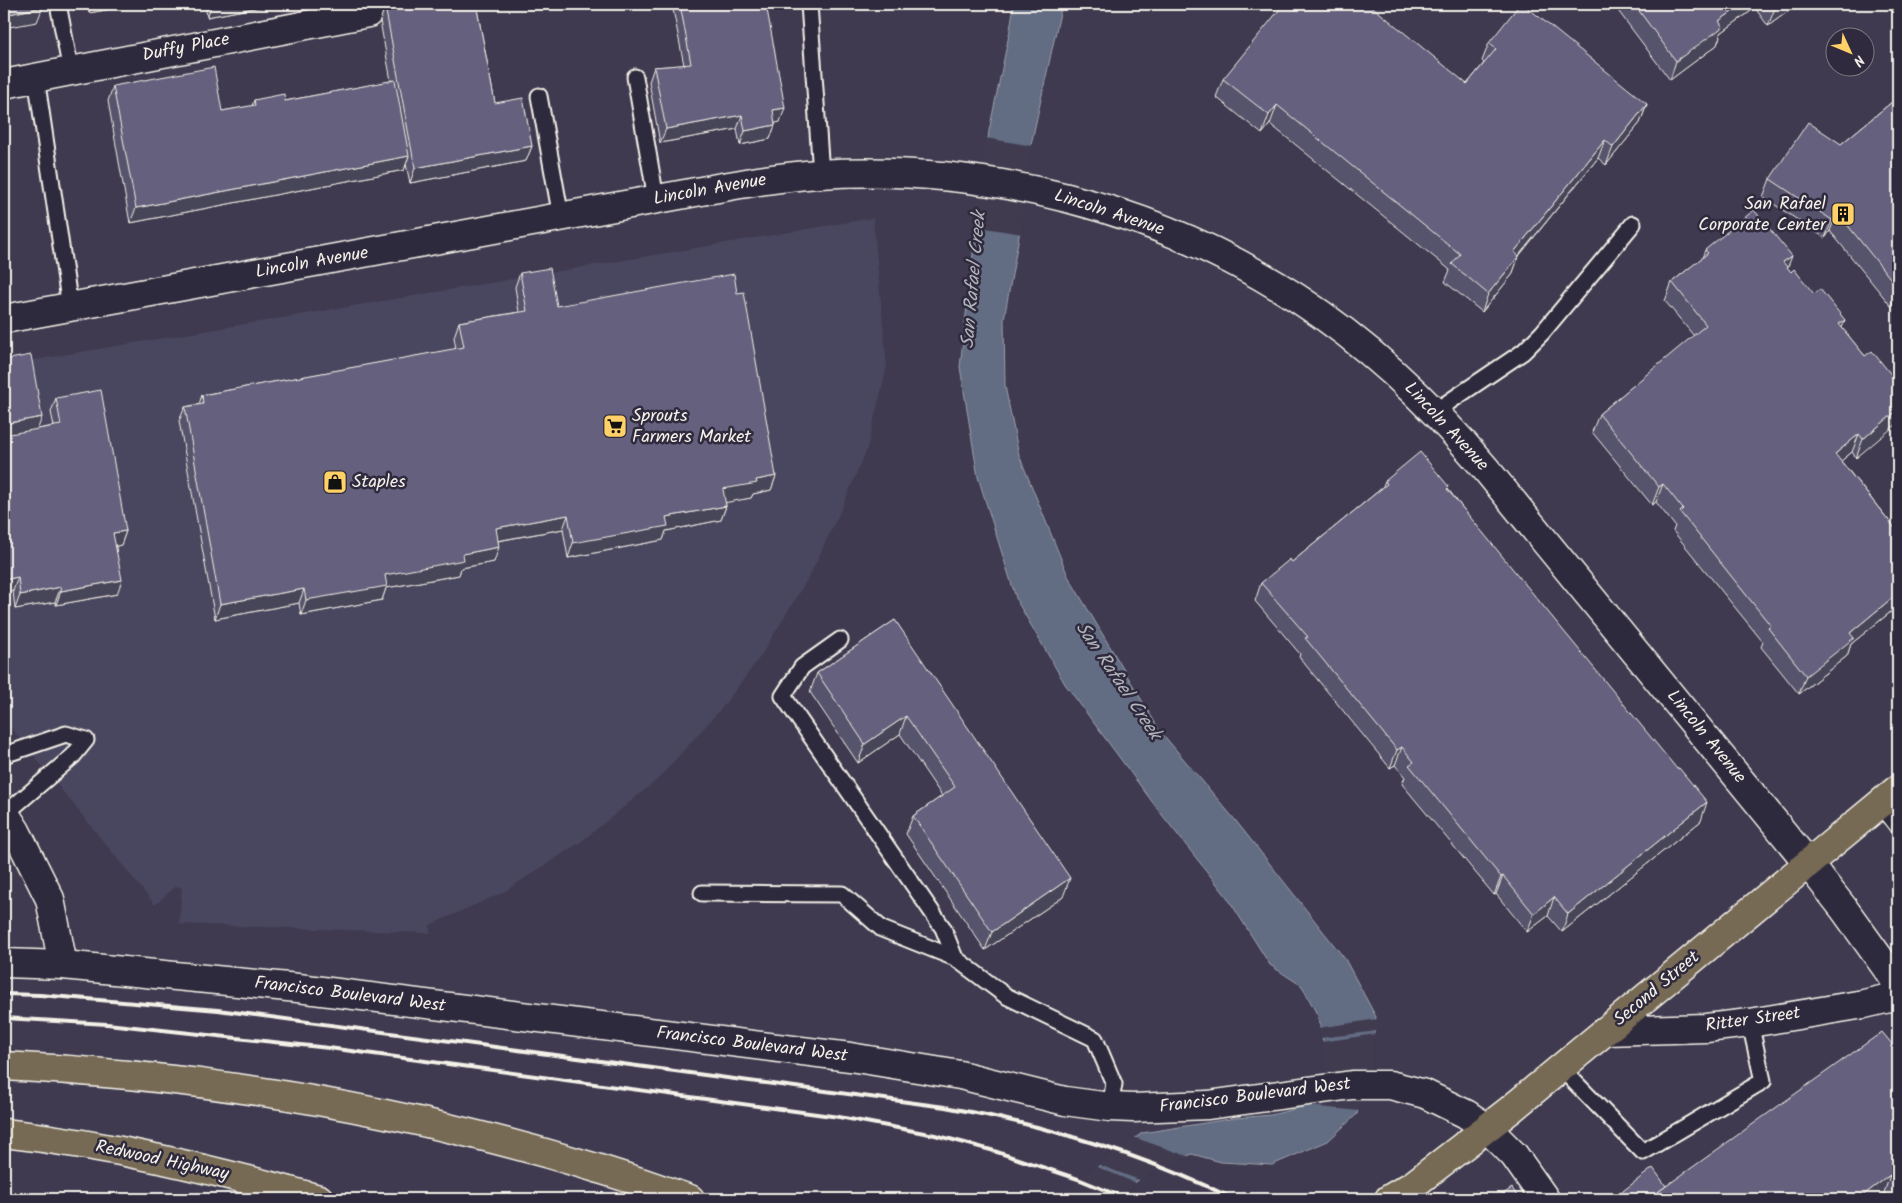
<svg xmlns="http://www.w3.org/2000/svg" width="1902" height="1203" font-family="Kalam,sans-serif">
<style>
.built{fill:#4a465e}
.water{fill:#626c83;stroke:#9ca1ab}
.pier{fill:#3f3a50}
.lines{fill:none;stroke-linecap:round;stroke-linejoin:round}
.service-casing{stroke:#f4f1e8;stroke-width:19}
.minor-casing{stroke:#f4f1e8;stroke-width:31}
.tertiary-casing{stroke:#f4f1e8;stroke-width:31}
.secondary-casing{stroke:#f4f1e8;stroke-width:31}
.primary-casing{stroke:#f4f1e8;stroke-width:31}
.motorway-casing{stroke:#f4f1e8;stroke-width:31}
.service{stroke:#2f2a3d;stroke-width:15}
.minor{stroke:#2f2a3d;stroke-width:28}
.tertiary{stroke:#2f2a3d;stroke-width:28}
.secondary{stroke:#2f2a3d;stroke-width:28}
.primary{stroke:#766a54;stroke-width:28}
.motorway{stroke:#766a54;stroke-width:28}
.rail{stroke:#f4f1e8;stroke-width:4}
.wall{fill:#57536c;stroke:#f4f1e8}
.shaded-wall{fill:#474458;stroke:#f4f1e8}
.building{fill:#65617e;stroke:#f4f1e8}
.labels{text-anchor:middle;dominant-baseline:central;stroke-width:5;stroke-linejoin:round;paint-order:stroke}
.street-label{font-size:18px;fill:#f4f1e8;stroke:#2f2a3d}
.poi-label{font-size:18px;fill:#f4f1e8;stroke:#2f2a3d;text-anchor:start}
.water-label{font-size:19px;font-style:italic;fill:#b2b5bb;stroke:#2f2a3d}
</style>
<rect width="100%" height="100%" fill="#3f3a50"/>
<filter id="ink" filterUnits="userSpaceOnUse"><feTurbulence type="fractalNoise" baseFrequency=".02" numOctaves="2"/><feDisplacementMap in="SourceGraphic" scale="10" xChannelSelector="R" yChannelSelector="G"/><feConvolveMatrix kernelMatrix="1 2 1 2 8 2 1 2 1" color-interpolation-filters="sRGB"/></filter>
<g filter="url(#ink)">
<path class="built" d="M873 218 887 366 867 449 844 503 810 575 760 657 721 709 657 780 582 841 502 893 430 925V933L179 924 182 888 176 886 155 905 4 719V365Z"/>
<path class="water" d="M1014 4H1062L1025 172 1019 236 1004 319 1005 386 1019 455 1068 576 1160 731 1236 821 1345 959 1376 1017 1370 1065 1357 1114 1328 1141 1272 1165 1221 1162 1192 1154 1148 1173 1113 1199H1040L1064 1193 1142 1133 1236 1118 1271 1115 1307 1106 1328 1068 1318 1016 1302 986 1270 965 1227 897 1159 811 1065 684 1017 601 978 477 960 367 975 236 989 131 1010 30Z"/>
<g class="pier">
<path d="M985 138 1033 146 1027 172 1022 234 973 226Z"/>
<path d="M1378 1019 1377 1031 1320 1038 1318 1028Z"/>
<path d="M1376 1034 1372 1066 1360 1111 1299 1105 1305 1104 1325 1068 1321 1042Z"/>
<path d="M1133 1137 1190 1157 1149 1175 1142 1181 1097 1164Z"/>
<path d="M1095 1166 1138 1184 1117 1199H1079L1059 1191 1063 1190Z"/>
</g>
<g class="lines">
<g class="service-casing">
<g id="service">
<path d="M58 4 71 71"/>
<path d="M809 4 821 174"/>
<path d="M36 77 70 307"/>
<path d="M635 77 656 199"/>
<path d="M539 96 561 217"/>
<path d="M1434 412 1523 352 1542 333 1633 224"/>
<path d="M840 640 802 667 783 696 943 928 955 958"/>
<path d="M4 755 66 734 86 740 73 756 5 814"/>
<path d="M1880 804 1898 827"/>
<path d="M702 893 842 894 882 929 955 958 1006 996 1095 1039 1114 1084 1110 1107"/>
<path d="M1560 1067 1643 1152 1763 1081 1750 1023"/>
</g>
</g>
<g class="minor-casing">
<g id="minor">
<path d="M4 84 368 13"/>
<path d="M1606 1031 1706 1028 1750 1023 1864 1004 1898 996"/>
</g>
</g>
<g class="tertiary-casing">
<g id="tertiary">
<path d="M4 319C171 288 338 258 505 227 565 216 625 205 685 194 730 186 774 177 819 174 986 164 1156 207 1297 298 1368 344 1430 403 1485 468L1808 863"/>
<path d="M4 812 16 831 50 899 63 965"/>
<path d="M4 963 63 965 298 988 850 1057 960 1075 1065 1101 1110 1107 1133 1108 1208 1105 1352 1085H1390L1425 1094 1466 1114 1487 1128 1514 1155 1545 1199"/>
</g>
</g>
<g class="secondary-casing">
<path id="secondary" d="M1808 863 1844 909 1898 984"/>
</g>
<g class="primary-casing">
<path id="primary" d="M1389 1199 1413 1185 1510 1110 1898 789"/>
</g>
<g class="motorway-casing">
<g id="motorway">
<path d="M4 1066C237 1077 469 1121 690 1199"/>
<path d="M4 1133C111 1145 215 1170 319 1199"/>
</g>
</g>
<use href="#service" class="service"/>
<use href="#minor" class="minor"/>
<use href="#tertiary" class="tertiary"/>
<use href="#secondary" class="secondary"/>
<use href="#primary" class="primary"/>
<use href="#motorway" class="motorway"/>
<g class="rail">
<path d="M4 994 40 995 218 1010 945 1107C1046 1125 1142 1154 1234 1199"/>
<path d="M4 1018 107 1024 329 1048 839 1117 935 1135 991 1150 1078 1179 1127 1199"/>
</g>
</g>
<g class="wall">
<path d="M87 4H138L89 13Z"/>
<path d="M205 4H275L207 17Z"/>
<path d="M391 4H476L495 103 532 146 526 161 410 183 406 164 404 170 130 223 108 101 113 86 222 111 252 106 254 100 285 101 391 81 380 21 385 6 391 5Z"/>
<path d="M672 4H766L780 122 775 123V125L770 139 740 145 737 129 660 143 649 82 654 67 684 65Z"/>
<path d="M1613 4H1798L1768 26 1755 8 1721 33 1717 45 1670 80Z"/>
<path d="M1489 43 1647 104 1640 123 1606 165 1598 158 1519 256 1512 275 1482 312 1445 282 1450 270 1270 124 1262 134 1216 97 1223 79 1467 84 1484 63 1482 61Z"/>
<path d="M1898 97V301L1891 306 1830 231 1825 238 1763 197 1770 179 1841 144Z"/>
<path d="M1705 250 1787 268 1842 328 1865 356 1898 383 1856 458 1852 452 1841 461 1898 532V606L1851 644 1847 656 1799 694 1761 647 1763 642 1673 531 1675 526 1656 502 1652 505 1592 432 1599 414 1694 336 1665 301 1672 282 1702 258Z"/>
<path d="M520 273 557 306 776 476 771 490 753 494 751 498 725 502 726 506 721 520 666 531 663 540 568 558 563 529 498 541 494 562 461 568 459 575 386 588 382 600 301 615 299 603 215 619 179 421 185 407 199 404 202 395 456 349 454 337 459 322 519 312 515 287Z"/>
<path d="M4 360 38 429 54 426 51 412 56 398 126 531 121 545 116 546 117 594 56 605 55 602 15 609 13 591 4 593Z"/>
<path d="M1385 481 1448 489 1701 821 1562 932 1548 916 1527 932 1496 894 1494 895 1402 784 1405 777 1395 765 1390 768 1299 657 1300 654 1255 601 1261 583 1292 562 1382 488Z"/>
<path d="M895 620 1063 897 985 950 906 834 913 816 942 796 900 734 858 763 810 692 817 673Z"/>
<path d="M1898 1051V1199H1888L1884 1193 1876 1199H1617L1619 1194 1666 1186Z"/>
</g>
<g class="shaded-wall">
<path d="M92 4H138L89 13Z"/>
<path d="M212 4H275L207 17Z"/>
<path d="M1743 4H1756L1755 8 1721 33 1717 45 1670 80 1676 61 1719 21Z"/>
<path d="M1780 4H1798L1768 26 1775 8Z"/>
<path d="M43 7 37 22 4 28V15Z"/>
<path d="M1647 104 1640 123 1606 165 1613 147Z"/>
<path d="M1277 105 1270 124 1262 134 1269 115Z"/>
<path d="M785 108 780 122 768 125 773 110Z"/>
<path d="M742 115 737 129 660 143 666 129Z"/>
<path d="M775 125 770 139 740 145 745 131Z"/>
<path d="M1605 140 1598 158 1507 270 1514 252Z"/>
<path d="M532 146 526 161 410 183 415 168Z"/>
<path d="M409 156 404 170 130 223 136 208Z"/>
<path d="M1837 212 1830 231 1825 238 1832 220Z"/>
<path d="M1519 256 1512 275 1482 312 1488 294Z"/>
<path d="M1792 256 1785 274 1783 262Z"/>
<path d="M1898 288V301L1891 306Z"/>
<path d="M1845 320 1838 338 1839 324Z"/>
<path d="M1898 410V423L1856 458 1863 439Z"/>
<path d="M42 417 37 431 4 438V424Z"/>
<path d="M1859 434 1852 452 1828 472 1835 454Z"/>
<path d="M776 476 771 490 753 494 751 498 718 504 723 489 756 480Z"/>
<path d="M1663 484 1656 502 1652 505 1659 487Z"/>
<path d="M726 506 721 520 666 531 663 540 568 558 573 543 666 517Z"/>
<path d="M568 515 563 529 491 542 496 528Z"/>
<path d="M126 531 121 545 108 548 113 533Z"/>
<path d="M499 547 494 562 461 568 459 575 386 588 382 600 301 615 306 600 385 575 463 554Z"/>
<path d="M18 577 13 591 4 593V580Z"/>
<path d="M122 580 117 594 56 605 61 591Z"/>
<path d="M61 587 55 602 15 609 20 595Z"/>
<path d="M304 589 299 603 215 619 220 604Z"/>
<path d="M1898 593V606L1851 644 1847 656 1799 694 1806 676 1850 633Z"/>
<path d="M906 716 900 734 858 763 865 744Z"/>
<path d="M1402 747 1395 765 1390 768 1397 750Z"/>
<path d="M1707 802 1701 821 1562 932 1568 914Z"/>
<path d="M1503 876 1496 894 1494 895 1501 877Z"/>
<path d="M1070 878 1063 897 985 950 992 932Z"/>
<path d="M1554 897 1548 916 1527 932 1534 914Z"/>
<path d="M1890 1175 1884 1193 1876 1199H1858Z"/>
</g>
<g class="building">
<path d="M4 4H42L43 7 4 15Z"/>
<path d="M398 4H476L495 103 523 98 532 146 415 168 385 6Z"/>
<path d="M680 4H766L785 108 773 110 775 125 745 131 742 115 666 129 654 67 691 64Z"/>
<path d="M1284 4H1369L1467 84 1496 49 1489 43 1520 4H1523L1647 104 1613 147 1605 140 1514 252 1519 256 1488 294 1452 264 1460 254 1277 105 1269 115 1223 79Z"/>
<path d="M1634 4H1743L1719 21 1723 27 1676 61Z"/>
<path d="M1772 4H1780L1775 8Z"/>
<path d="M214 67 222 111 255 105 254 100 284 94 285 101 395 80 409 156 136 208 113 86Z"/>
<path d="M1898 97V288L1837 212 1832 220 1770 179 1808 122 1841 144Z"/>
<path d="M1754 210 1792 256 1783 262 1791 272 1794 269 1814 294 1820 289 1845 320 1839 324 1865 356 1872 351 1898 383V410L1863 439 1859 434 1835 454 1898 532V593L1850 633 1854 638 1806 676 1768 628 1771 626 1680 512 1683 509 1663 484 1659 487 1599 414 1706 325 1672 282 1708 253 1705 250Z"/>
<path d="M550 268 557 306 734 274 737 293 744 292 776 476 756 480 757 483 723 489 726 506 666 517 668 526 573 543 568 515 496 528 499 547 463 554 464 560 385 575 387 586 306 600 304 589 220 604 185 407 203 404 202 395 464 347 459 322 527 311 520 273Z"/>
<path d="M31 355 42 417 4 424V360Z"/>
<path d="M101 390 126 531 113 533 122 580 61 591V587L20 595 18 577 4 580V435L61 425 56 398Z"/>
<path d="M1420 452 1449 487 1447 489 1677 769 1679 768 1707 802 1568 914 1554 897 1534 914 1503 876 1501 877 1409 765 1414 762 1402 747 1397 750 1305 638 1308 637 1261 583 1290 559 1292 562 1387 484 1385 481Z"/>
<path d="M895 620 1070 878 992 932 913 816 955 787 906 716 865 744 817 673Z"/>
<path d="M1882 1032 1898 1051V1186L1890 1175 1858 1199H1648Z"/>
<path d="M1653 1168 1666 1186 1648 1199H1623L1619 1194Z"/>
<path d="M1512 1188 1519 1199H1496Z"/>
</g>
</g>
<defs>
<g id="building-square" transform="scale(1.25)"><rect x="-9" y="-9" width="18" height="18" rx="4" fill="#ffd166" stroke="#2f2a3d"/><path d="M-4-6H4V6H1V3H-1V6H-4ZM-2.5-4.3h1.7v1.8h-1.7ZM.8-4.3h1.7v1.8H.8ZM-2.5-1h1.7V.8h-1.7ZM.8-1h1.7V.8H.8Z" fill="#111"/></g>
<g id="supermarket-square" transform="scale(1.25)"><rect x="-9" y="-9" width="18" height="18" rx="4" fill="#ffd166" stroke="#2f2a3d"/><path d="M-6-5.5h2.5l.6 2H6L4.5 2H-2.5L-4.4-4H-6ZM-1.5 3.2a1.3 1.3 0 1 0 .1 0ZM3 3.2a1.3 1.3 0 1 0 .1 0Z" fill="#111"/></g>
<g id="shop-square" transform="scale(1.25)"><rect x="-9" y="-9" width="18" height="18" rx="4" fill="#ffd166" stroke="#2f2a3d"/><path d="M-5-2.5h2.3a2.7 3.5 0 0 1 5.4 0H5L5.5 6h-11ZM-1.5-2.5h3a1.5 2.3 0 0 0-3 0Z" fill="#111"/></g>
</defs>
<g fill-rule="evenodd">
<use href="#building-square" x="1843" y="214"/>
<use href="#supermarket-square" x="615" y="426"/>
<use href="#shop-square" x="335" y="482"/>
</g>
<g class="labels">
<g class="street-label">
<text transform="translate(186 48) rotate(-11)">Duffy Place</text>
<text transform="translate(710 190) rotate(-10)">Lincoln Avenue</text>
<text transform="translate(1109 213) rotate(18)">Lincoln Avenue</text>
<text transform="translate(312 263) rotate(-10)">Lincoln Avenue</text>
<text transform="translate(1446 427) rotate(47)">Lincoln Avenue</text>
<text transform="translate(1706 737) rotate(51)">Lincoln Avenue</text>
<text transform="translate(1657 989) rotate(-40)">Second Street</text>
<text transform="translate(350 995) rotate(7)">Francisco Boulevard West</text>
<text transform="translate(1753 1020) rotate(-8)">Ritter Street</text>
<text transform="translate(752 1045) rotate(7)">Francisco Boulevard West</text>
<text transform="translate(1255 1096) rotate(-7)">Francisco Boulevard West</text>
<text transform="translate(162 1161) rotate(12)">Redwood Highway</text>
</g>
<g class="poi-label">
<text x="1826" y="204" text-anchor="end">San Rafael<tspan x="1826" dy="21">Corporate Center</tspan></text>
<text x="632" y="416">Sprouts<tspan x="632" dy="21">Farmers Market</tspan></text>
<text x="352" y="482">Staples</text>
</g>
<g class="water-label">
<text transform="translate(974 280) rotate(-85)">San Rafael Creek</text>
<text transform="translate(1118 681) rotate(56)">San Rafael Creek</text>
</g>
</g>
<rect width="1902" height="1203" fill="none" stroke="#2f2a3d" stroke-width="20"/>
<rect x="10" y="10" width="1882" height="1183" fill="none" stroke="#f4f1e8" stroke-width="2" filter="url(#ink)"/>
<g transform="translate(1850 52) rotate(134)"><circle r="24" fill="#2f2a3d" stroke="#7e7a81"/>
<path d="M0-4L9 19L0 12L-9 19Z" fill="#ffd166"/>
<text y="-8" font-size="14" font-weight="bold" text-anchor="middle" fill="#f4f1e8">N</text>
</g>
</svg>
